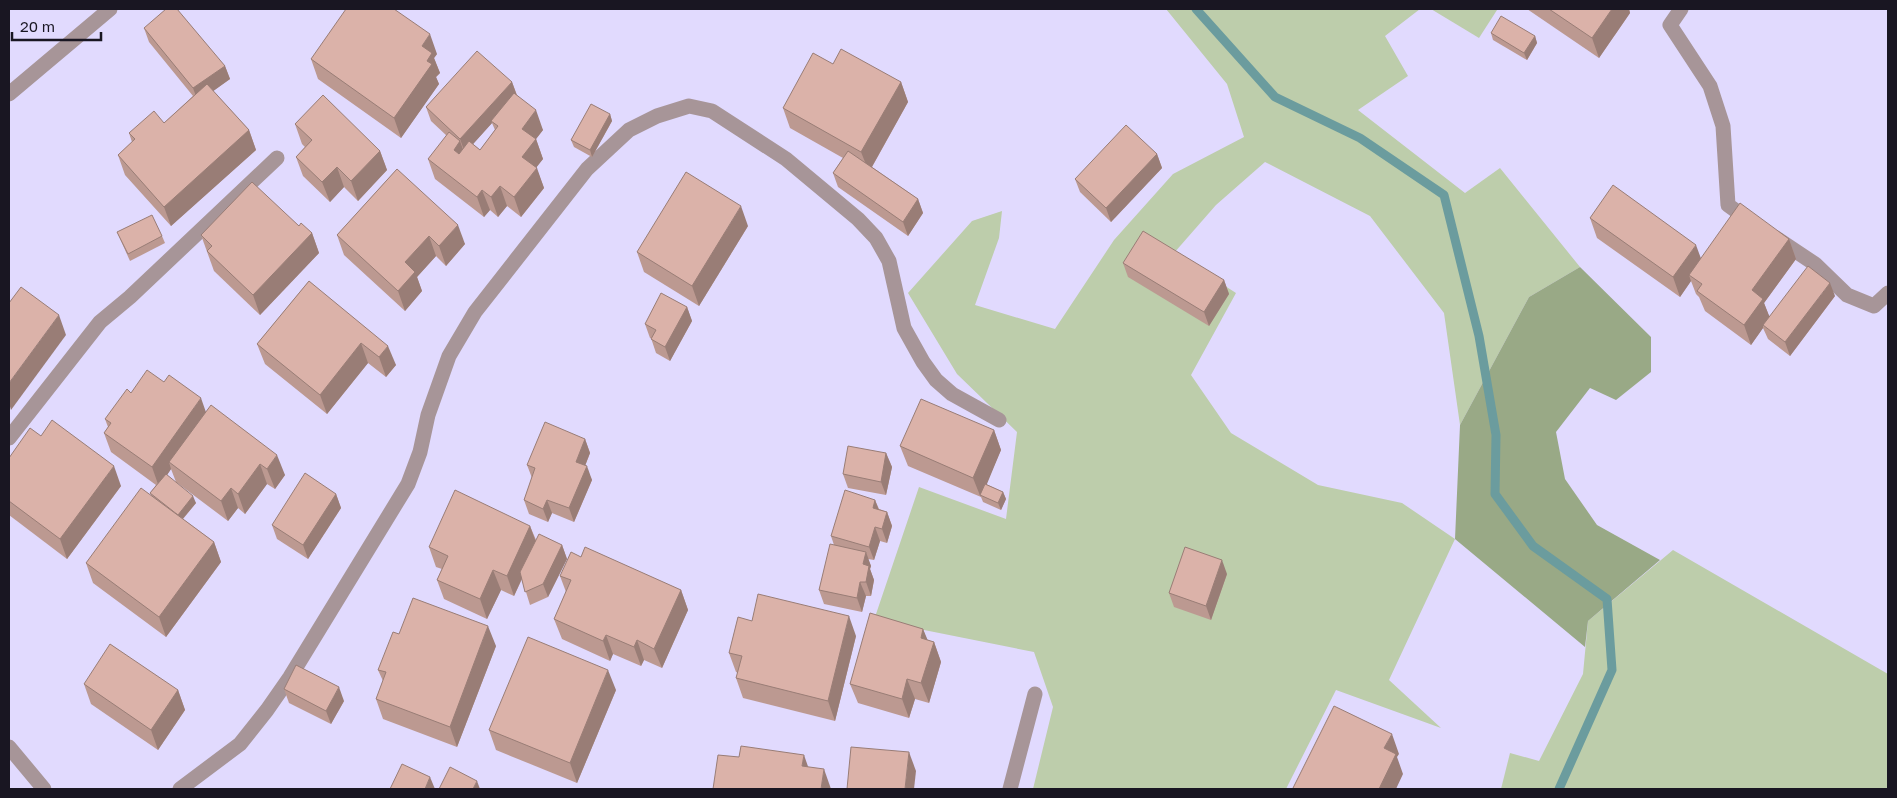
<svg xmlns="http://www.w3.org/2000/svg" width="1897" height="798" font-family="'Golos Text',sans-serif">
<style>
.green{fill:#bdcdab}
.forest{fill:#99a986}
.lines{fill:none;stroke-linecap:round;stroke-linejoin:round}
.stream{stroke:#6b9c9e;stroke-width:9}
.street{stroke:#a79598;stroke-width:15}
.wall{fill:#bc9991;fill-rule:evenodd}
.shaded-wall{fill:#997d76}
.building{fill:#dbb2a9;stroke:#997d76}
</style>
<rect width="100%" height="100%" fill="#e1dafe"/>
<g class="green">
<path d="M1166 9H1420L1385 36 1408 76 1358 110 1465 193 1500 168 1580 267 1529 297 1460 425 1444 313 1370 216 1265 162 1216 205 1174 253 1236 293 1191 375 1231 433 1318 485 1402 503 1455 539 1389 680 1441 728 1336 690 1286 789H1033L1053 707 1034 652 874 620 919 487 1006 519 1017 432 957 374 908 293 972 221 1002 211 999 238 975 305 1055 329 1114 240 1173 174 1244 137 1227 84Z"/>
<path d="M1431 9H1495L1497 10 1479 38Z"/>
<path d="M1673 550 1888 674V789H1501L1510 753 1539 761 1583 674 1588 621Z"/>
</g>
<path class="forest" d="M1580 267 1651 337V372L1616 400 1590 388 1556 432 1565 479 1597 525 1660 560 1588 621 1585 647 1455 539 1460 425 1529 297Z"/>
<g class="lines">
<path class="stream" d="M1196 9 1275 97 1360 138 1444 195 1479 336 1496 435 1495 494 1533 546 1607 599 1612 670 1559 789"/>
<g class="street">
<path d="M1681 9 1670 25 1710 86 1723 126 1728 205 1750 221"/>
<path d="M9 94 110 9"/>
<path d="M1776 238 1815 264 1847 295 1874 306 1888 293"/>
<path d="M9 438 100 322 130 297 277 158"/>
<path d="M9 747 44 789"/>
<path d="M180 789 240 744 267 710 290 677 408 484 420 452 428 415 449 356 475 312 587 169 629 130 657 116 689 106 712 111 786 159 858 219 876 238 889 261 904 328 923 362 936 380 952 394 999 420"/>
<path d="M1010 789 1035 694"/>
</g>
</g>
<g class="wall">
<path d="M1527 9H1629L1630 13 1599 58Z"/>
<path d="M144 28 225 66 230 79 213 91 249 130 256 150 171 226 125 175 118 155 132 142 129 133 164 123 193 96 149 42Z"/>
<path d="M1491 33 1535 36 1537 43 1527 60 1493 40Z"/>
<path d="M437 54 434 58 440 73 436 77 439 84 401 138 318 79 311 59Z"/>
<path d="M833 64 901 82 908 102 872 167 918 199 923 213 908 236 838 187 833 173 843 158 790 128 783 108Z"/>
<path d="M512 82 517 95 543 130 536 139 543 159 536 167 544 188 521 217 507 206 498 217 490 210 484 217 435 179 428 159 447 136 431 121 426 107ZM492 123 495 130 480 150 473 144Z"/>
<path d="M610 114 612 121 592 157 574 147 571 140Z"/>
<path d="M295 124 380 151 387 170 358 201 344 187 330 202 303 176 296 157 305 147 302 144Z"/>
<path d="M1157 154 1162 168 1111 222 1080 192 1075 179Z"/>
<path d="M397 169 465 244 446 266 436 256 417 277 422 291 405 311 344 255 337 235Z"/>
<path d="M1590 218 1701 258 1789 239 1796 259 1764 303 1769 316 1835 296 1790 356 1768 339 1763 328 1751 345 1705 311 1699 297 1696 294 1691 281 1680 297 1597 238Z"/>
<path d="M299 226 312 233 319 253 260 315 214 271 201 235Z"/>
<path d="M748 226 699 306 644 272 637 252Z"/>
<path d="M117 232 162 236 165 243 130 261Z"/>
<path d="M1123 263 1224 280 1229 294 1209 326 1128 277Z"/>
<path d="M309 281 396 365 386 377 368 363 327 414 265 364 257 344Z"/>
<path d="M687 307 692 321 670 361 656 353 651 338H650L645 324Z"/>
<path d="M131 393 206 412 285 475 275 489 267 484 245 514 238 508 228 521 176 482 171 469 167 475 196 503 183 519 214 542 221 562 166 637 93 583 86 563 151 496 150 493 156 485 111 452 104 433 108 427 105 419Z"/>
<path d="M994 430 1001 450 986 484 1003 492 1006 499 1001 510 983 502 981 497 908 466 900 446Z"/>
<path d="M41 436 121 486 67 559 9 515V458Z"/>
<path d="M585 439 590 453 585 466 592 480 574 522 552 513 548 522 529 514 524 500 532 478 527 465Z"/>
<path d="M886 453 892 467 886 495 848 488 843 474Z"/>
<path d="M336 494 341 508 308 559 277 539 272 525Z"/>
<path d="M875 500 879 509 887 512 892 526 887 543 880 541 874 560 868 559 871 566 870 569 874 580 871 596H866L862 612 824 604 819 590 834 545 831 536Z"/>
<path d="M530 526 536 540 562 545 567 559 548 597 530 605 522 579 514 596 501 590 487 619 444 599 437 580 442 569 436 567 429 547Z"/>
<path d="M581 557 681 590 688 610 662 668 644 660 641 666 613 654 610 661 562 639 554 619 566 592 560 576Z"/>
<path d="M1227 574 1211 620 1174 607 1169 593Z"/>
<path d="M752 621 856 636 835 721 743 698 736 678 738 673 736 672 729 653Z"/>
<path d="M923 629 927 640 934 642 941 662 929 703 915 699 909 718 858 703 850 684Z"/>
<path d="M399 634 496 646 457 747 383 719 376 699 383 681 378 670Z"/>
<path d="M84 684 178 690 185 710 158 750 91 704Z"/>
<path d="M284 689 344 701 331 724 289 703Z"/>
<path d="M616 690 577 783 496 750 489 730Z"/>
</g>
<g class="shaded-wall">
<path d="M1612 9H1629L1630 13 1599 58 1592 38Z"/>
<path d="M430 34 437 54 434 58 440 73 436 77 439 84 401 138 394 118 422 46Z"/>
<path d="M1535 36 1537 43 1527 60 1524 53Z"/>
<path d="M225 66 230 79 198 102 193 88Z"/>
<path d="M512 82 517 96 491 121 492 123 465 153 460 139Z"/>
<path d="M901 82 908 102 869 172 861 152Z"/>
<path d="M536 110 543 130 536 139 543 159 529 177 522 157V129Z"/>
<path d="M610 114 612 121 592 157 590 150Z"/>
<path d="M249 130 256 150 171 226 164 207Z"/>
<path d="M460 141 467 161 454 150Z"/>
<path d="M380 151 387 170 358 201 351 181Z"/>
<path d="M1157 154 1162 168 1111 222 1106 208Z"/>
<path d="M337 167 344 187 330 202 322 182Z"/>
<path d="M537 168 544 188 521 217 514 197Z"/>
<path d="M500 186 507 206 498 217 491 197Z"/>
<path d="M482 190 490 210 484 217 477 197Z"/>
<path d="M918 199 923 213 908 236 903 222Z"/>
<path d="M741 206 748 226 699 306 692 286Z"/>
<path d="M458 225 465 244 446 266 439 246Z"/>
<path d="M312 233 319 253 260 315 253 295Z"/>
<path d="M429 236 436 256 417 277 422 291 405 311 398 291 405 262Z"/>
<path d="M1789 239 1796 259 1764 303 1770 318 1763 325V328L1751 345 1744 325 1752 290Z"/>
<path d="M1696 245 1703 264 1689 275 1691 281 1680 297 1673 277Z"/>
<path d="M1224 280 1229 294 1209 326 1204 312Z"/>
<path d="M1830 283 1835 296 1790 356 1785 342Z"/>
<path d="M687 307 692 321 670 361 665 347Z"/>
<path d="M59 315 66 335 11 410 9 403V383Z"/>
<path d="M361 343 368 363 327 414 320 395Z"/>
<path d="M388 346 396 365 386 377 379 357Z"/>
<path d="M201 398 208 418 169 462 171 469 159 487 152 467Z"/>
<path d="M994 430 1001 450 982 496 980 495 981 498 973 478Z"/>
<path d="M585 439 590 453 581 476 576 462Z"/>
<path d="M886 453 892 467 886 495 881 482Z"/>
<path d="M277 455 285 475 275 489 267 469Z"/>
<path d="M260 464 267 484 245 514 238 494Z"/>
<path d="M114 466 121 486 67 559 60 539Z"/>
<path d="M587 466 592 480 574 522 569 508Z"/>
<path d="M231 488 238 508 228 521 221 501Z"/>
<path d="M1003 492 1006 499 1001 510 998 503Z"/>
<path d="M336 494 341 508 308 559 303 545Z"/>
<path d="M193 496 196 503 180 522 178 515Z"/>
<path d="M547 500 552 513 548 522 543 509Z"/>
<path d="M875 500 880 513 873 508Z"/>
<path d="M887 512 892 526 887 543 882 529Z"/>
<path d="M530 526 537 545 514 596 507 576Z"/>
<path d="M875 527 880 541 874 560 869 547Z"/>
<path d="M214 542 221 562 166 637 159 617Z"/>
<path d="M562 545 567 559 548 597 543 584Z"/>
<path d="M866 552 871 566 870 569 874 580 871 596 866 582 863 564Z"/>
<path d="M1222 560 1227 574 1211 620 1206 606Z"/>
<path d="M493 570 501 590 487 619 480 599Z"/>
<path d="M860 582 866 596 862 612 857 598Z"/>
<path d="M681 590 688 610 662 668 654 649Z"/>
<path d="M849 616 856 636 835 721 828 701Z"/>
<path d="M488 626 496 646 457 747 450 727Z"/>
<path d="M923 629 931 648 921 638Z"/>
<path d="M606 635 613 654 610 661 603 641Z"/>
<path d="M637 640 644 660 641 666 634 647Z"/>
<path d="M934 642 941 662 929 703 921 683Z"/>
<path d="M608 670 616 690 577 783 570 763Z"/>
<path d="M907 679 915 699 909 718 902 699Z"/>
<path d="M339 687 344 701 331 724 326 711Z"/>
<path d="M178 690 185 710 158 750 151 730Z"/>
<path d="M1392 734 1399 754 1397 757 1403 774 1396 789H1379L1384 748Z"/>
<path d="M909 752 916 771 914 789H905Z"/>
<path d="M804 755 811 775 802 766Z"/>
<path d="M824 769 831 789H821Z"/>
<path d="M430 777 435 789H425Z"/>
<path d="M477 781 480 789H473Z"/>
</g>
<g class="building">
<path d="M166 9H177L225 66 193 88 144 28Z"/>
<path d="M346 9H394L430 34 422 46 432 53 427 61 432 64 394 118 311 59Z"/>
<path d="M1549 9H1612L1592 38Z"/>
<path d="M1501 16 1535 36 1524 53 1491 33Z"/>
<path d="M841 49 901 82 861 152 783 108 813 53 833 64Z"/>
<path d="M477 51 512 82 460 139 426 107Z"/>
<path d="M207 84 249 130 164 207 118 155 135 139 129 133 154 111 164 123Z"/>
<path d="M514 93 536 110 522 129 536 139 522 157 537 168 514 197 500 186 491 197 482 190 477 197 428 159 449 132 460 141 454 150 459 154 469 141 480 150 498 126 491 121Z"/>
<path d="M323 95 380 151 351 181 337 167 322 182 296 157 312 140 295 124Z"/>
<path d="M591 104 610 114 590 150 571 140Z"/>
<path d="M1126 125 1157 154 1106 208 1075 179Z"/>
<path d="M848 151 918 199 903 222 833 173Z"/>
<path d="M397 169 458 225 439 246 429 236 405 262 415 272 398 291 337 235Z"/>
<path d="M686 172 741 206 692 286 637 252Z"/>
<path d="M252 182 299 226 301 223 312 233 253 295 207 251 212 246 201 235Z"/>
<path d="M1613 185 1696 245 1673 277 1590 218Z"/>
<path d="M1740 203 1789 239 1752 290 1763 299 1744 325 1697 291 1702 284 1689 275Z"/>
<path d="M152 215 162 236 128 254 117 232Z"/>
<path d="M1143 231 1224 280 1204 312 1123 263Z"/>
<path d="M1808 266 1830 283 1785 342 1763 325Z"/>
<path d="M309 281 388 346 379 357 361 343 320 395 257 344Z"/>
<path d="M21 287 59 315 9 383V303Z"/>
<path d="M661 293 687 307 665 347 651 339 656 330 645 324Z"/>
<path d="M147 370 164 382 169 375 201 398 152 467 104 433 111 423 105 419 127 389 131 393Z"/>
<path d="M921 399 994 430 973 478 900 446Z"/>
<path d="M211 405 277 455 267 469 260 464 238 494 231 488 221 501 169 462Z"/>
<path d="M52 420 114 466 60 539 9 501V478L10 477 9 476V458L30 428 41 436Z"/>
<path d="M545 422 585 439 576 462 587 466 569 508 547 500 543 509 524 500 535 468 527 465Z"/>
<path d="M848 446 886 453 881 482 843 474Z"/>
<path d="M305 473 336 494 303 545 272 525Z"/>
<path d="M166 474 193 496 178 515 150 493Z"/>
<path d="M985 484 1003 492 998 503 980 495Z"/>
<path d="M141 488 214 542 159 617 86 563Z"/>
<path d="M455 490 530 526 507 576 493 570 480 599 437 580 448 556 429 547Z"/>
<path d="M845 490 875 500 873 508 887 512 882 529 875 527 869 547 831 536Z"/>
<path d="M539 534 562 545 543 584 525 592 520 572Z"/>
<path d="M830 544 866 552 863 564 869 566 866 582H860L857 598 819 590Z"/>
<path d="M585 547 681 590 654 649 637 640 634 647 606 635 603 641 554 619 571 580 560 576 571 552 581 557Z"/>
<path d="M1185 547 1222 560 1206 606 1169 593Z"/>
<path d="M758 594 849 616 828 701 736 678 742 656 729 653 738 617 752 621Z"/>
<path d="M413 598 488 626 450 727 376 699 386 672 378 670 393 632 399 634Z"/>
<path d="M870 613 923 629 921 638 934 642 921 683 907 679 902 699 850 684Z"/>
<path d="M528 637 608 670 570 763 489 730Z"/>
<path d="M110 644 178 690 151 730 84 684Z"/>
<path d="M296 665 339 687 326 711 284 689Z"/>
<path d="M1334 706 1392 734 1384 748 1396 754 1379 789H1296L1293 788Z"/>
<path d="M741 746 804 755 802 766 824 769 821 789H713L718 755 739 757Z"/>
<path d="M851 747 909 752 905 789H847Z"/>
<path d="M402 764 430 777 425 789H390Z"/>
<path d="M450 767 477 781 473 789H439Z"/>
</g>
<rect width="1897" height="798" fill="none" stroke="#191622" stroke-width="20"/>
<path d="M12 32v8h89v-8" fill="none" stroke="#191622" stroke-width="2.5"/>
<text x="20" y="32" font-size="15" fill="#191622" stroke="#e1dafe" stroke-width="4" paint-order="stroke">20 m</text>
</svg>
